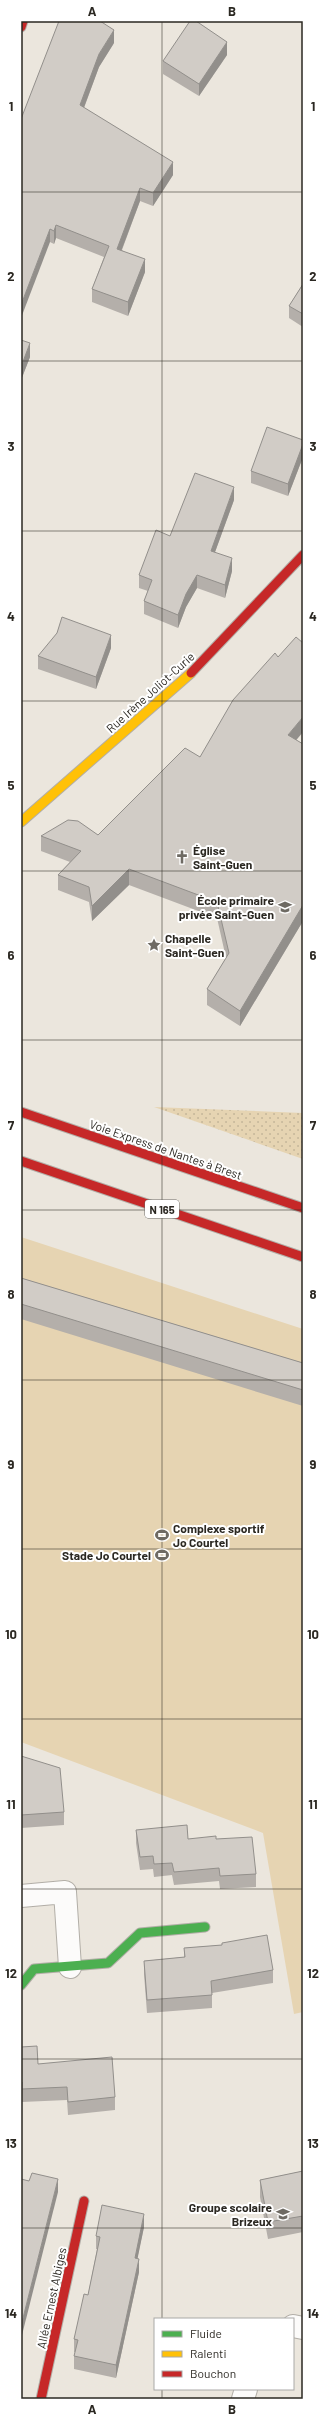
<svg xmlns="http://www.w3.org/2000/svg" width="324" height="2420" font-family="Barlow,sans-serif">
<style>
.grass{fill:url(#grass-dots)}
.pitch{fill:#e6d4b2}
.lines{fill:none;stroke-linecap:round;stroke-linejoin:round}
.street-casing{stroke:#b2aea7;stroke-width:24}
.fast-casing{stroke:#b2aea7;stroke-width:11}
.slow-casing{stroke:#b2aea7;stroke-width:11}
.jam-casing{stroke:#b2aea7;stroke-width:11}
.street{stroke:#fcfbfa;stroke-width:22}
.fast{stroke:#4caf50;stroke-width:9}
.slow{stroke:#ffc107;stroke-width:9}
.jam{stroke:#c62828;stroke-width:9}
.wall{fill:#b4afaa}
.shaded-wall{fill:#928f8b}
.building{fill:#d1ccc6;stroke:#928f8b}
.grid{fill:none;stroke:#2b2822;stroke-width:1;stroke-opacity:0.55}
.labels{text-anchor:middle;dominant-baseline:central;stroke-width:4;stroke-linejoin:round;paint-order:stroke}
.shield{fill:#fff;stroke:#6b6864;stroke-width:1}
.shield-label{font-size:11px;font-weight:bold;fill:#2b2822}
.street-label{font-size:12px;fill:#2b2822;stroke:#fff}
.poi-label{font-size:12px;font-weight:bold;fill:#2b2822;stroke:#fff;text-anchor:start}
.neatline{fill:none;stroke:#2b2822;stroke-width:1.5}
.grid-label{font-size:13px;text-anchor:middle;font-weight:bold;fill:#2b2822}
</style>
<defs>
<pattern id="grass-dots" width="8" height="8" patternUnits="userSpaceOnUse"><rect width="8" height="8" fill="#e6d4b2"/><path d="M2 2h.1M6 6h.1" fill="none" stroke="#c5b699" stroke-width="1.8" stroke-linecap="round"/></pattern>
</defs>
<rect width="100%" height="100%" fill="#ebe6dd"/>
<path class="grass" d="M154 1107 303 1113V1159Z"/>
<path class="pitch" d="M21 1237 303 1329V2012L294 2014 263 1833 21 1742Z"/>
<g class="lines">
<g class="street-casing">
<g id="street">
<path d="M21 1896 65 1892 70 1967"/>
<path d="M293 2326 303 2328"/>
<path d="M243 2399 246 2389"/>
</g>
</g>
<g class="fast-casing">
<path id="fast" d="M21 1985 34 1969 108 1963 140 1933 205 1927"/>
</g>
<g class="slow-casing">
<path id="slow" d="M21 822 191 673"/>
</g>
<g class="jam-casing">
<g id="jam">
<path d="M21 27 23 21"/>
<path d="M191 673 303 555"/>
<path d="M21 1112 303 1208"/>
<path d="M21 1161 303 1257"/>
<path d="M41 2399 84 2201"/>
</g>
</g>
<use href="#street" class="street"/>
<use href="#fast" class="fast"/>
<use href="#slow" class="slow"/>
<use href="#jam" class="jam"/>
</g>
<g class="wall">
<path d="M114 43 99 67 84 108 173 175 153 206 140 201 122 250 145 272 128 316 92 302V289L104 257 56 238 54 244 50 242 21 119Z"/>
<path d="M227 55 199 96 163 74V61Z"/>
<path d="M303 284V327L289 318V306Z"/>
<path d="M21 340 30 357 21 380Z"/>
<path d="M303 440V457L288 496 251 483V471Z"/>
<path d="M234 500 215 552 232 571 225 598 197 588 186 607 178 628 144 614V601L148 591 139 588V575L170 536Z"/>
<path d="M111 648 96 689 38 669V656Z"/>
<path d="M296 740 303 744V921L240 1026 207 1005V989L226 958 217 918 129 885 92 921 89 902 58 890V875L70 862 41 851V836L98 835 200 757Z"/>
<path d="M21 1278 303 1363V1406L21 1319Z"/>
<path d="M21 1756 64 1812V1825L21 1828Z"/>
<path d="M136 1830 188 1839H216L256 1874V1887L220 1889 219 1881 174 1885 172 1875 154 1877 153 1869 140 1870 136 1843Z"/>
<path d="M222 1943 273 1970V1983L212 1993V2008L147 2013 144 1974V1961L184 1957V1948L222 1945Z"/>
<path d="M21 2047 38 2064 115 2097V2110L68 2115 67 2100 22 2102V2094H21Z"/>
<path d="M303 2171V2232L268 2239 260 2197V2180Z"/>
<path d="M144 2227 137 2259 139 2272 116 2378 74 2369V2356L75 2352H74V2339L88 2295 97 2249H96V2236Z"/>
</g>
<g class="shaded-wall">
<path d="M114 30V43L99 67 80 118V105L99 54Z"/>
<path d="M227 42V55L199 96V84Z"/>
<path d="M173 162V175L153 206V193Z"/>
<path d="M140 188V201L117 262V249Z"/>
<path d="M56 225V238L54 244V231Z"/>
<path d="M50 229V242L21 318V305Z"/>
<path d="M145 259V272L128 316V302Z"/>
<path d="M30 343V357L21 380V367Z"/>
<path d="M303 444V457L288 496V484Z"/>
<path d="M234 487V500L211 563V551Z"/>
<path d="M232 558V571L225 598V585Z"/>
<path d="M197 575V588L186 607 178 628V615L186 594Z"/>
<path d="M111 635V648L96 689V677Z"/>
<path d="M303 717V732L288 750V735Z"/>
<path d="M129 869V885L92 921V906Z"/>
<path d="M303 905V921L240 1026V1011Z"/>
<path d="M58 2179V2192L21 2339V2326Z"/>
<path d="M144 2214V2227L135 2271V2258Z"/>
<path d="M139 2259V2272L116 2378V2365Z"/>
</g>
<g class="building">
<path d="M59 21H100L114 30 99 54 80 105 173 162 153 193 140 188 117 249 145 259 128 302 92 289 109 246 56 225 54 231 50 229 21 305V119Z"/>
<path d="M190 21H196L227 42 199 84 163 61Z"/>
<path d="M303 284V314L289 306Z"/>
<path d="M21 340 30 343 21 367Z"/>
<path d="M267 427 303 440V444L288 484 251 471Z"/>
<path d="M195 473 234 487 211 551 232 558 225 585 197 575 186 594 178 615 144 601 152 580 139 575 156 530 170 536Z"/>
<path d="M62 617 111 635 96 677 38 656 57 633Z"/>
<path d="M296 637 303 643V717L288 735 303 744V905L240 1011 207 989 229 953 217 902 129 869 92 906 89 887 58 875 81 851 41 836 68 820 78 821 98 835 185 748 200 757 233 700 275 653 278 657Z"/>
<path d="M21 1278 303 1363V1390L21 1304Z"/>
<path d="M21 1756 60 1768 64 1812 21 1815Z"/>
<path d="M187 1825 188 1839 216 1836V1839L252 1837 256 1874 220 1876 219 1868 174 1872 172 1863 154 1864 153 1856 140 1857 136 1830Z"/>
<path d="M267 1935 273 1970 211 1981 212 1995 147 2000 144 1961 185 1957 184 1948 222 1945V1943Z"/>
<path d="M37 2046 38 2064 112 2057 115 2097 68 2102 67 2087 22 2089V2082H21V2047Z"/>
<path d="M303 2171V2216L268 2222 260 2180Z"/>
<path d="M32 2173 58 2179 21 2326V2179L29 2181Z"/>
<path d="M102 2205 144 2214 135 2258 139 2259 116 2365 74 2356 78 2340 74 2339 84 2294 88 2295 100 2237 96 2236Z"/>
</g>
<path class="grid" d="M162 21V2319M21 192H303M21 361H303M21 531H303M21 701H303M21 871H303M21 1040H303M21 1210H303M21 1380H303M21 1549H303M21 1719H303M21 1889H303M21 2059H303M21 2228H303M162 2389V2399"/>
<defs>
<g id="church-bare" transform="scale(1.08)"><path d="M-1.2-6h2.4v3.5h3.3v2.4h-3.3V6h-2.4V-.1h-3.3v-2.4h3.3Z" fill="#6e6a63" stroke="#fff" stroke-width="2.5" paint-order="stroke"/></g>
<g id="school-bare" transform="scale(1.08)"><path d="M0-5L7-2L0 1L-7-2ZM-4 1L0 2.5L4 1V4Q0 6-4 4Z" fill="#6e6a63" stroke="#fff" stroke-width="2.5" paint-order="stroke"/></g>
<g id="sight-bare" transform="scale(1.08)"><path d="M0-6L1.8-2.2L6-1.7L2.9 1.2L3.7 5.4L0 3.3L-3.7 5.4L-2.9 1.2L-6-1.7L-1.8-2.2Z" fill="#6e6a63" stroke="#fff" stroke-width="2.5" paint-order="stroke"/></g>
<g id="stadium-bare" transform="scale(1.08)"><path d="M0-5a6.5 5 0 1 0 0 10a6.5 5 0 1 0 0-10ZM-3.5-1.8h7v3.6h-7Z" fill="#6e6a63" stroke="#fff" stroke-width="2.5" paint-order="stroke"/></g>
</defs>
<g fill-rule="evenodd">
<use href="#church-bare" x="182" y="857"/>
<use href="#school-bare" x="285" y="907"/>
<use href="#sight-bare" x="154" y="945"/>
<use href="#stadium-bare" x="162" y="1535"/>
<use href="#stadium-bare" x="162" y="1555"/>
<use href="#school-bare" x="283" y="2214"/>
</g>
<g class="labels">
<rect class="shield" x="145" y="1200" width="34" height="18" rx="3"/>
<g class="shield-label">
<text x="162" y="1209">N 165</text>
</g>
<g class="street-label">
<text transform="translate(150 692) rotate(-42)">Rue Irène Joliot-Curie</text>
<text transform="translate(166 1149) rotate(19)">Voie Express de Nantes à Brest</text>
<text transform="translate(51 2298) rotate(-78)">Allée Ernest Albiges</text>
</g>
<g class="poi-label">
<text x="193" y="850">Église<tspan x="193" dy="14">Saint-Guen</tspan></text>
<text x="274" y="900" text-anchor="end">École primaire<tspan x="274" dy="14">privée Saint-Guen</tspan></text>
<text x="165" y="938">Chapelle<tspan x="165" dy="14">Saint-Guen</tspan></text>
<text x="173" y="1528">Complexe sportif<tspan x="173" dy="14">Jo Courtel</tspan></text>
<text x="151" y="1555" text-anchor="end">Stade Jo Courtel</text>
<text x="272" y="2207" text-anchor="end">Groupe scolaire<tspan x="272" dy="14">Brizeux</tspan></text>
</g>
</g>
<rect width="324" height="2420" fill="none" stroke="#ffffff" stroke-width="44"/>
<rect x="154" y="2318" width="140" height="72" fill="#ffffff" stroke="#aaa9a7"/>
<rect x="162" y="2331" width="20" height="6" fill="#4caf50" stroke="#aaa9a7"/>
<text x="190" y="2338" font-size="12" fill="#2b2822">Fluide</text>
<rect x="162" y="2351" width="20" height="6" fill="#ffc107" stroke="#aaa9a7"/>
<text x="190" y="2358" font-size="12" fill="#2b2822">Ralenti</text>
<rect x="162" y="2371" width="20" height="6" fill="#c62828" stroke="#aaa9a7"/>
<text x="190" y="2378" font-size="12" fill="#2b2822">Bouchon</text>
<rect x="22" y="22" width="280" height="2376" class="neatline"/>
<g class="grid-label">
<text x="92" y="16">A</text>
<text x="232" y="16">B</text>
<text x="11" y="111">1</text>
<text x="313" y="111">1</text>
<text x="11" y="281">2</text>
<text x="313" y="281">2</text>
<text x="11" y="451">3</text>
<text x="313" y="451">3</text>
<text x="11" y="621">4</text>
<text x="313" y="621">4</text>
<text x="11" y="790">5</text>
<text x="313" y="790">5</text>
<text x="11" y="960">6</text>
<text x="313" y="960">6</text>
<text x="11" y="1130">7</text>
<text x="313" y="1130">7</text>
<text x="11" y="1299">8</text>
<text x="313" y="1299">8</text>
<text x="11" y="1469">9</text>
<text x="313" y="1469">9</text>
<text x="11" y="1639">10</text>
<text x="313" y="1639">10</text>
<text x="11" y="1809">11</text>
<text x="313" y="1809">11</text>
<text x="11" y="1978">12</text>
<text x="313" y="1978">12</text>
<text x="11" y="2148">13</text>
<text x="313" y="2148">13</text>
<text x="11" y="2318">14</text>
<text x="313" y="2318">14</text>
<text x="92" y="2414">A</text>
<text x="232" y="2414">B</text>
</g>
</svg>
